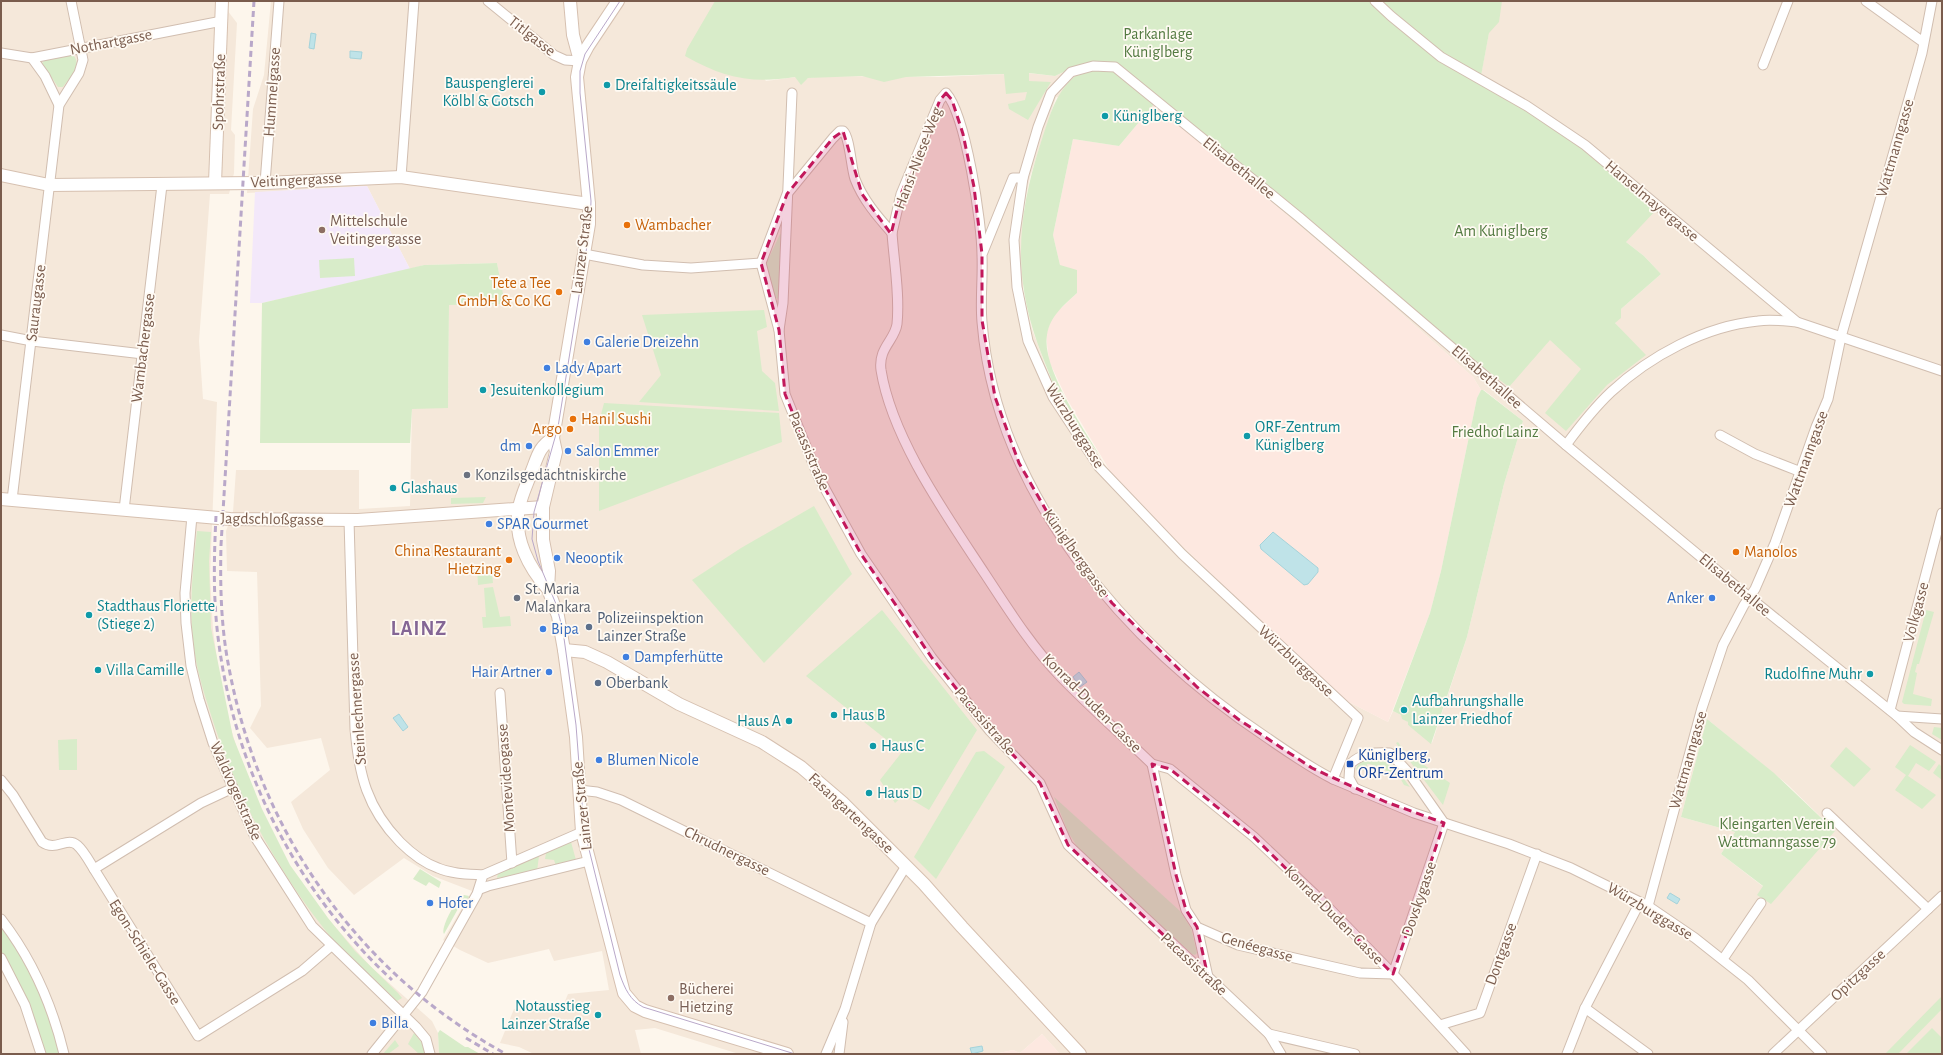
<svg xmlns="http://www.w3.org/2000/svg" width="1943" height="1055" font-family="'Alegreya Sans',sans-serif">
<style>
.residential{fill:#f5e8da;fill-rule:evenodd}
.commercial{fill:#fde8e0}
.education{fill:#f3e8fa}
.green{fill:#d8ecc9}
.water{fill:#bfe3e8;stroke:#a5d3da}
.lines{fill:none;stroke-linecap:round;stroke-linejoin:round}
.street-casing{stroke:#d1beb0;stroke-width:11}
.secondary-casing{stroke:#d6c0b0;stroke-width:14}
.street{stroke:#fff;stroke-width:9}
.secondary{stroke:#fff;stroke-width:12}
.tram{stroke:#b9a8c9;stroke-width:1}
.rail{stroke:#b9a8c9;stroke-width:3;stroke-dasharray:6 4;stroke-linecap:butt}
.marked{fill:#c2185b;fill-opacity:0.2;stroke:#c2185b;stroke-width:3;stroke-dasharray:8 5;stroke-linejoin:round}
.culture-dot{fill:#0f9aa8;stroke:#fffaf3;stroke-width:1.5}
.food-dot{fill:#e8710a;stroke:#fffaf3;stroke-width:1.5}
.education-dot{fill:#8d6e63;stroke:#fffaf3;stroke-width:1.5}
.shop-dot{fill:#3f7fe0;stroke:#fffaf3;stroke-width:1.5}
.worship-dot{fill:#6b7280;stroke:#fffaf3;stroke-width:1.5}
.service-dot{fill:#5c6f8a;stroke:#fffaf3;stroke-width:1.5}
.transit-dot{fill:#1a4fb4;stroke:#fffaf3;stroke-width:1.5}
.labels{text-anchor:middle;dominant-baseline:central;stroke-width:3.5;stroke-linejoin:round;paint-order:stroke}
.park-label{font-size:16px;fill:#537a41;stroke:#fffaf3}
.street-label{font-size:16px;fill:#7a5c4d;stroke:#fffaf3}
.culture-label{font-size:16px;fill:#0d838f;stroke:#fffaf3;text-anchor:start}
.education-label{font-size:16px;fill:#785e54;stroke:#fffaf3;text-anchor:start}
.food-label{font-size:16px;fill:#c56008;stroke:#fffaf3;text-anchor:start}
.shop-label{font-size:16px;fill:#366cbe;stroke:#fffaf3;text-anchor:start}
.worship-label{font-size:16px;fill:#5b616d;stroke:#fffaf3;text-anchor:start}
.service-label{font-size:16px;fill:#4e5e75;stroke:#fffaf3;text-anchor:start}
.transit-label{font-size:16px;fill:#164399;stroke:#fffaf3;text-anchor:start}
.district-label{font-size:20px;font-weight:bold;letter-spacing:1px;fill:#846695;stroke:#fffaf3}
</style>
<rect width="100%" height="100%" fill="#fdf6ec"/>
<g class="residential">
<path d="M1 1H227V10L237 23 231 130 235 135 234 173 229 194H210L199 341 203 399 217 402 210 576 213 630 223 702 243 769 267 825 291 869 328 919 371 967 432 1021 438 1033 439 1054H1Z"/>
<path d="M271 1H715L712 9 766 81 796 77 803 81 808 78 825 76 939 77 1027 73 1055 76 1074 67 1094 61 1120 66 1550 340 1625 334 1615 323 1621 309 1661 274 1644 256 1626 242 1481 75 1495 1H1942V1054H1060L1042 1034 1020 1053 1013 1050 994 1054H739L655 1028 635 1030 641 1054H534L519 1047 500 1043 514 1009 562 1008 568 994 609 990 602 951 554 961 549 949 488 963 460 950 443 940 472 891 433 876 404 858 354 895 328 868 303 829 291 802 330 770 321 738 267 748 250 728 261 706 257 572 227 571 226 531 233 512 236 470H359V509L410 506 412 408H448L449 305 504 304 497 263 424 265 410 269 367 186 247 193 253 109 264 75ZM1056 97 1198 140 1367 283 1473 377 1481 390H1484L1523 421 1504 484 1467 637 1432 743 1408 725V722L1401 715 1393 711 1388 722 1343 699 1296 657 1116 481 1064 404 1048 372 1032 329 1023 291 1024 207 1030 177ZM1707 719 1788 785 1834 830 1773 901 1770 892 1721 854 1735 832 1681 817Z"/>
</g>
<g class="commercial">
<path d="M1155 103 1367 283 1473 377 1481 390 1477 398 1441 571 1430 613 1388 722 1343 699 1296 657 1116 481 1067 399 1049 361 1046 335 1051 320 1058 311 1077 293 1060 265 1053 235 1073 139 1119 146Z"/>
<path d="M1042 1034 1060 1054H994L1013 1050 1020 1053Z"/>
</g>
<path class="education" d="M367 186 410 269 262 303H250L255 192Z"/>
<g class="green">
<path d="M715 1H1374L1441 59 1584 146 1658 208 1626 242 1644 256 1661 274 1621 309V318L1615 323 1646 355 1607 385 1566 431 1545 413 1581 369 1550 340 1509 387 1455 346 1120 66 1094 61 1074 67 1055 76 1029 73V81L1051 82 1028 120 1009 109 1008 104 1025 100 1027 92 1006 94 1004 74 906 77 884 82 862 76 808 78 801 85 795 77C751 84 724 78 685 56L687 49Z"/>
<path d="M1379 1H1502L1499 22 1489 33 1481 76 1444 55Z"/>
<path d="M70 55 74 56C82 67 70 77 63 87H58L42 63 46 59Z"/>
<path d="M1095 69H1114L1155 103 1119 146 1073 139 1053 235 1060 265 1077 270V293C1064 305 1050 316 1047 335 1041 367 1085 431 1102 459 1090 441 1075 424 1064 405 1055 390 1049 373 1043 358 1012 281 1016 219 1041 142 1049 119 1054 95 1073 78 1078 73 1088 71 1095 69Z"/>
<path d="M780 234 783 235 779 299 775 298 766 264Z"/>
<path d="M354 258 355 276 320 278 319 260Z"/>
<path d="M497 263 505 304 449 305 448 408 412 409 410 443H260L262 303 424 265Z"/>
<path d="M764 310 767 327 757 331 762 371 775 383 779 411 639 402 661 375 642 315Z"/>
<path d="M1481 390H1483L1523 421 1504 484 1467 637 1431 744 1408 725V722L1402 719 1401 715 1393 711 1430 613 1441 571 1477 398Z"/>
<path d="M604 403 779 413 782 442 599 511V422Z"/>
<path d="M486 497 483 503 451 504V498Z"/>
<path d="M814 506 852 574 764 663 692 580 741 548Z"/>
<path d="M197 531 211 532 209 561 211 628 233 737 262 809 290 865 328 918 355 951 398 993 402 998 397 1001 358 964 355 965C290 894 241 810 212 718 204 693 195 666 193 639 189 603 193 567 197 531Z"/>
<path d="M491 565 493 583 478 585 477 567Z"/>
<path d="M493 587 500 617 510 616 511 626 483 628 482 617H486L484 588Z"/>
<path d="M882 610 977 730 929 810 904 795 895 803 880 780 902 752 806 676Z"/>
<path d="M1926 610 1934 612 1919 664H1917L1915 672 1917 673 1913 694 1932 699 1931 706 1904 704 1902 702Z"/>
<path d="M1707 719 1774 773 1835 831 1771 904 1757 895 1763 886 1721 854 1735 832 1681 817Z"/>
<path d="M1934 727 1942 728V740L1932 734Z"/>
<path d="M77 739V770H59L58 740Z"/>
<path d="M1398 742 1404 751 1450 783 1443 805 1396 743Z"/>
<path d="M1910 745 1936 762 1929 771 1916 763 1908 776 1936 795 1922 809 1895 790 1906 775 1895 767Z"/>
<path d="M1846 747 1871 769 1854 787 1830 766Z"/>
<path d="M984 751 1005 767 936 879 914 857 976 752Z"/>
<path d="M1377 757 1393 765 1410 787 1404 785 1399 776 1370 764H1367V770L1357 771 1356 769C1359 759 1368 758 1377 757Z"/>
<path d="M1939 764 1942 767V780L1933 773Z"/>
<path d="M1054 797 1180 911 1191 928 1197 953 1195 955 1192 954 1078 848 1068 832Z"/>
<path d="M571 842 576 860 556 866 554 860 545 859 546 853Z"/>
<path d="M539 856 537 871 497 878 498 873Z"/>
<path d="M420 869 441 882 439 888 429 882 426 886 413 879Z"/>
<path d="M464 895 469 896 466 902 459 907 444 934C440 928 457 897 464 895Z"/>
<path d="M1 925 29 967 48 1010 60 1054H44L37 1026 25 996 1 952Z"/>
<path d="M1942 996V1009L1898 1054H1885Z"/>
<path d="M1932 1028 1942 1038V1054H1906Z"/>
<path d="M440 1030 465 1047H468L480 1054H439L438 1033Z"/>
<path d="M414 1033 422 1043 425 1054H419L408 1044Z"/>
<path d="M395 1040 399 1046 388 1054H383Z"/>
</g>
<g class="water">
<path d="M311 33 316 34 314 49 309 48Z"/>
<path d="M350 51 362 52 361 59 350 58Z"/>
<path d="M496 93 498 94V98L509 99 508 106 495 104Z"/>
<path d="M1273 532 1318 568V572L1308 584 1304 585 1261 549 1260 545Z"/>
<path d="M1079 672 1087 682 1080 687 1073 677Z"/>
<path d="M399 714 408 727 403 731 393 718Z"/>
<path d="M1670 893 1680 899 1677 904 1667 898Z"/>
<path d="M982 1046 983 1051 972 1054 970 1048Z"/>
</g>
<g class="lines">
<g class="street-casing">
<g id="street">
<path d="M488 1 554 55 565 60 580 61"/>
<path d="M1375 1 1391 16 1441 57 1527 106 1585 145 1797 322 1942 371"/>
<path d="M1866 1 1923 42"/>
<path d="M1 53 32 58 222 21"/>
<path d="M32 58 45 76 59 105"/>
<path d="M1763 65 1788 1"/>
<path d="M792 93 783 303 779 330 785 394 818 476 861 554 932 658 990 731 1040 783 1068 845 1269 1034 1281 1054"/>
<path d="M401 177 414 1"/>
<path d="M265 183 279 1"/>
<path d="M892 233C894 262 900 295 897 324 895 340 878 348 881 370 892 439 947 516 985 574 1008 609 1031 646 1061 677 1090 707 1122 735 1152 764L1170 769 1254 837 1324 903 1393 974 1466 1054"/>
<path d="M983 252 1013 178H1023"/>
<path d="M584 254 643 265 691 268 761 263"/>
<path d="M779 330 761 263 787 194 833 138 840 131H843C850 137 851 168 855 179 863 200 878 217 892 233L901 194 940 100 946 93C966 115 982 224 982 255 983 278 980 300 982 322 996 494 1127 645 1266 737 1288 752 1309 767 1333 779"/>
<path d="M1 335 32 341 143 354"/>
<path d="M1720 435 1755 454 1801 472"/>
<path d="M1566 445C1580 426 1594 408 1611 392 1650 356 1705 326 1758 321 1771 319 1784 321 1797 322"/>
<path d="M12 500 59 105 79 73 83 60 71 1"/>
<path d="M124 510 162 185"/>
<path d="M192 516 185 593 186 623 191 666 199 699 213 743 255 837 312 926 416 1027 426 1039 430 1054"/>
<path d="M349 520 355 729C359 775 367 808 400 842 411 853 424 863 438 868 452 874 468 874 483 875"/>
<path d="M500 693 512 863"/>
<path d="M1890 710 1942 513"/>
<path d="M1897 716 1942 719"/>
<path d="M1152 764 1176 875 1186 910 1197 927 1238 945 1360 973 1393 974 1444 823"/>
<path d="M1 780 13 795 42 842C56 852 67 836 77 845 84 851 89 861 94 869L198 1036 302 971 331 946"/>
<path d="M1355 789 1349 778 1350 764C1362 753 1375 752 1390 753L1409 773 1444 823"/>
<path d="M579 790 597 792 621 800 871 923"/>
<path d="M1827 813 1928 909"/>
<path d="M94 869 201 803 233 788"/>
<path d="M480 889 488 886 589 861"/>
<path d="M1648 906 1702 708 1723 645 1744 605 1755 589 1775 543 1816 427 1828 399 1841 337 1922 53 1932 1"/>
<path d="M1 919C32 959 52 1004 64 1054"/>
<path d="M1197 927 1208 977"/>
<path d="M1 958 25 1005 41 1054"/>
<path d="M1723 959 1761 903"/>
<path d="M1585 1008 1648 1054"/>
<path d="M1440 1025 1480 1013 1537 854"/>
<path d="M1269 1034 1355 1054"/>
<path d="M372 1054 422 992 477 894 483 875 582 832"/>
<path d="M826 1054 845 1009 871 923 906 866"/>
<path d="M839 1054 843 1022"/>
<path d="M1567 1054 1585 1008 1640 902"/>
<path d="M1773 1054 1942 896"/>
<path d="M1822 1054 1748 980 1695 938 1648 906 1571 868 1509 844 1414 813 1333 779 1358 718 1182 554 1099 467 1053 397 1028 341 1017 287 1014 240 1023 178 1038 127 1051 93 1071 72 1093 66 1115 67 1299 217 1566 445 1749 597 1897 716 1914 732 1942 750"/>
</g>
</g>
<g class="secondary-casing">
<g id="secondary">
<path d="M570 1 573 35 580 61"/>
<path d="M618 1 588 46 580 61 577 77 589 204V224L553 438 556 452 543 507V540L549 571 548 589 558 616 564 650 576 737 582 832 624 993 635 1006 645 1011 787 1054"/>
<path d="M1 175 49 185 265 183 401 177 589 204"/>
<path d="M215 183 222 1"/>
<path d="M1 499 230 519 358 520 543 507"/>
<path d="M548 589C529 568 513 538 519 508 521 496 527 484 531 473 538 456 538 448 553 438"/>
<path d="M564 650 585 652 607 662 679 704 762 742 801 767 842 802 924 884 962 927 1080 1054"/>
</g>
</g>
<use href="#street" class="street"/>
<use href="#secondary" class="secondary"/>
<path class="tram" d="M620 1 585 54 580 71V93L591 201 590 227 558 427 534 512 532 539 538 561 556 604 563 631 576 725 584 829 620 975C625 989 630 1000 643 1007L795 1054"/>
<g class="rail">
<path d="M254 1 221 545C220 586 221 628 229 668 260 833 358 973 506 1054"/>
<path d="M216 516C214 556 213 597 218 637 234 768 295 890 392 980"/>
<path d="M466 1038 493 1054"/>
</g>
</g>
<path class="marked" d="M946 93 952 100 963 134 974 187 982 254V320L995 397 1019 463 1062 538 1112 603 1197 687 1238 719 1312 768 1386 802 1444 823 1393 974 1254 837 1170 769 1152 764 1176 875 1186 910 1197 927 1208 977 1068 845 1040 783 990 731 932 658 861 554 818 476 785 394 779 330 761 263 787 194 833 138 843 131 862 194 891 234 901 194 940 100Z"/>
<g class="culture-dot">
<circle cx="607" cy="85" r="4"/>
<circle cx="542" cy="92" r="4"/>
<circle cx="1105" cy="116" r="4"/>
<circle cx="483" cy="390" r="4"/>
<circle cx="1247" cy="436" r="4"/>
<circle cx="393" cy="488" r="4"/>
<circle cx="89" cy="615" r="4"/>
<circle cx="98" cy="670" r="4"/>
<circle cx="1870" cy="674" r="4"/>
<circle cx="1404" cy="710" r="4"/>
<circle cx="834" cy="715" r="4"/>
<circle cx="789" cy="721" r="4"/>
<circle cx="873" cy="746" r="4"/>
<circle cx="869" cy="793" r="4"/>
<circle cx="598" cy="1015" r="4"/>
</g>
<g class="food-dot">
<circle cx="627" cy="225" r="4"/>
<circle cx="559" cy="292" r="4"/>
<circle cx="573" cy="419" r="4"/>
<circle cx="570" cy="429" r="4"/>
<circle cx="1736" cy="552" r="4"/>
<circle cx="509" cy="560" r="4"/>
</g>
<g class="education-dot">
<circle cx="322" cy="230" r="4"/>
<circle cx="671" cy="998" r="4"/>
</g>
<g class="shop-dot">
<circle cx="587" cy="342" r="4"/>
<circle cx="547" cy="368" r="4"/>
<circle cx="529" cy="446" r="4"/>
<circle cx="568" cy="451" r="4"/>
<circle cx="489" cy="524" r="4"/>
<circle cx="557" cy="558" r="4"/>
<circle cx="1712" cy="598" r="4"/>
<circle cx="543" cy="629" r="4"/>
<circle cx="626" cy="657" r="4"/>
<circle cx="549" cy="672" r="4"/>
<circle cx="599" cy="760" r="4"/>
<circle cx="430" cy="903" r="4"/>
<circle cx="373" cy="1023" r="4"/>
</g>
<g class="worship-dot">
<circle cx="467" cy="475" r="4"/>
<circle cx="517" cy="598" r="4"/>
</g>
<g class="service-dot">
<circle cx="589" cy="627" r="4"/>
<circle cx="598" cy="683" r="4"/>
</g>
<rect class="transit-dot" x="1346" y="760" width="8" height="8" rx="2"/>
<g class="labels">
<g class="park-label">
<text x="1158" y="34">Parkanlage<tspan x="1158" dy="18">Küniglberg</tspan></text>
<text x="1501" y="231">Am Küniglberg</text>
<text x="1495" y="432">Friedhof Lainz</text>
<text x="1777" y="824">Kleingarten Verein<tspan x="1777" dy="18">Wattmanngasse 79</tspan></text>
</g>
<g class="street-label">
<text transform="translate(532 36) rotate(38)">Titlgasse</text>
<text transform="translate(111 42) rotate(-11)">Nothartgasse</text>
<text transform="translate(219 92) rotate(-88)">Spohrstraße</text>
<text transform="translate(272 92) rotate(-86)">Hummelgasse</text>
<text transform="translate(1895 148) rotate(-74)">Wattmanngasse</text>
<text transform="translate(918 158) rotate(-69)">Hansi-Niese-Weg</text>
<text transform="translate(1239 168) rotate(39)">Elisabethallee</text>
<text transform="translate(296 180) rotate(-3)">Veitingergasse</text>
<text transform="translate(1652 201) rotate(40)">Hanselmayergasse</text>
<text transform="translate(582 250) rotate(-83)">Lainzer Straße</text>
<text transform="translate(36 303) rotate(-83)">Sauraugasse</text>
<text transform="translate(143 348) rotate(-83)">Wambachergasse</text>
<text transform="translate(1487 377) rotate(41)">Elisabethallee</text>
<text transform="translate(1075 426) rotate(58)">Würzburggasse</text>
<text transform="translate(809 451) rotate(67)">Pacassistraße</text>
<text transform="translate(1806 459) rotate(-70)">Wattmanngasse</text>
<text transform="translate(272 519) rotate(1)">Jagdschloßgasse</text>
<text transform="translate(1076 553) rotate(55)">Küniglberggasse</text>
<text transform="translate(1735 585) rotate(40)">Elisabethallee</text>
<text transform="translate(1916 612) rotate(-75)">Volkgasse</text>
<text transform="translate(1296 661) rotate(43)">Würzburggasse</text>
<text transform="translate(1092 703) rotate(45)">Konrad-Duden-Gasse</text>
<text transform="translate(357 709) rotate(-94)">Steinlechnergasse</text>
<text transform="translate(985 721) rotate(49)">Pacassistraße</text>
<text transform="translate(1688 760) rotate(-74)">Wattmanngasse</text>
<text transform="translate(506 778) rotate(-94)">Montevideogasse</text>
<text transform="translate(236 791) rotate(66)">Waldvogelstraße</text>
<text transform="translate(582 806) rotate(-96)">Lainzer Straße</text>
<text transform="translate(851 813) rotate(43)">Fasangartengasse</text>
<text transform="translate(727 851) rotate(26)">Chrudnergasse</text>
<text transform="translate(1419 899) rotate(-71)">Dovskygasse</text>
<text transform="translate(1650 911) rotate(31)">Würzburggasse</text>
<text transform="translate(1334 915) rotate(45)">Konrad-Duden-Gasse</text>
<text transform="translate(1257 947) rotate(16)">Genéegasse</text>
<text transform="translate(145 952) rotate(58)">Egon-Schiele-Gasse</text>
<text transform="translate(1501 954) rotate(-70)">Dontgasse</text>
<text transform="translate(1194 964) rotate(43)">Pacassistraße</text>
<text transform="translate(1858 975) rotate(-43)">Opitzgasse</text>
</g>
<g class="culture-label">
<text x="534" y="83" text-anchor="end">Bauspenglerei<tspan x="534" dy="18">Kölbl &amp; Gotsch</tspan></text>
<text x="615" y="85">Dreifaltigkeitssäule</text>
<text x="1113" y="116">Küniglberg</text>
<text x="491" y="390">Jesuitenkollegium</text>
<text x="1255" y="427">ORF-Zentrum<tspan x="1255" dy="18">Küniglberg</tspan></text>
<text x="401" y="488">Glashaus</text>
<text x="97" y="606">Stadthaus Floriette<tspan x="97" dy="18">(Stiege 2)</tspan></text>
<text x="106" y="670">Villa Camille</text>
<text x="1862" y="674" text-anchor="end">Rudolfine Muhr</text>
<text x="1412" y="701">Aufbahrungshalle<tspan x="1412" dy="18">Lainzer Friedhof</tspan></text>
<text x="842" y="715">Haus B</text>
<text x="781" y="721" text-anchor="end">Haus A</text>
<text x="881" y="746">Haus C</text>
<text x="877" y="793">Haus D</text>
<text x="590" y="1006" text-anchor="end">Notausstieg<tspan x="590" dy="18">Lainzer Straße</tspan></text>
</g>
<g class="education-label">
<text x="330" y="221">Mittelschule<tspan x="330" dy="18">Veitingergasse</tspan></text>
<text x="679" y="989">Bücherei<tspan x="679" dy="18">Hietzing</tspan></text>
</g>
<g class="food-label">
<text x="635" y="225">Wambacher</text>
<text x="551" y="283" text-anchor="end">Tete a Tee<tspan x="551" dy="18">GmbH &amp; Co KG</tspan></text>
<text x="581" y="419">Hanil Sushi</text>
<text x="562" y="429" text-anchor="end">Argo</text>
<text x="501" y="551" text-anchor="end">China Restaurant<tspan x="501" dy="18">Hietzing</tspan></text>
<text x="1744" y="552">Manolos</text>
</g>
<g class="shop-label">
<text x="595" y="342">Galerie Dreizehn</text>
<text x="555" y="368">Lady Apart</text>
<text x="521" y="446" text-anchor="end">dm</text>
<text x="576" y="451">Salon Emmer</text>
<text x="497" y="524">SPAR Gourmet</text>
<text x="565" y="558">Neooptik</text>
<text x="1704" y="598" text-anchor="end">Anker</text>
<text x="551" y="629">Bipa</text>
<text x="634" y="657">Dampferhütte</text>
<text x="541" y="672" text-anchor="end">Hair Artner</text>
<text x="607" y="760">Blumen Nicole</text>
<text x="438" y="903">Hofer</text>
<text x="381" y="1023">Billa</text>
</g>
<g class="worship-label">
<text x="475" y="475">Konzilsgedächtniskirche</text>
<text x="525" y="589">St. Maria<tspan x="525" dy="18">Malankara</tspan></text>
</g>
<g class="service-label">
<text x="597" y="618">Polizeiinspektion<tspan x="597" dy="18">Lainzer Straße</tspan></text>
<text x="606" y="683">Oberbank</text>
</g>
<g class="transit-label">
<text x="1358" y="755">Küniglberg,<tspan x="1358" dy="18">ORF-Zentrum</tspan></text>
</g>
<g class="district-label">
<text x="419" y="629">LAINZ</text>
</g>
</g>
<rect width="1943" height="1055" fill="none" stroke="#7a5c4d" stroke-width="4"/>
</svg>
